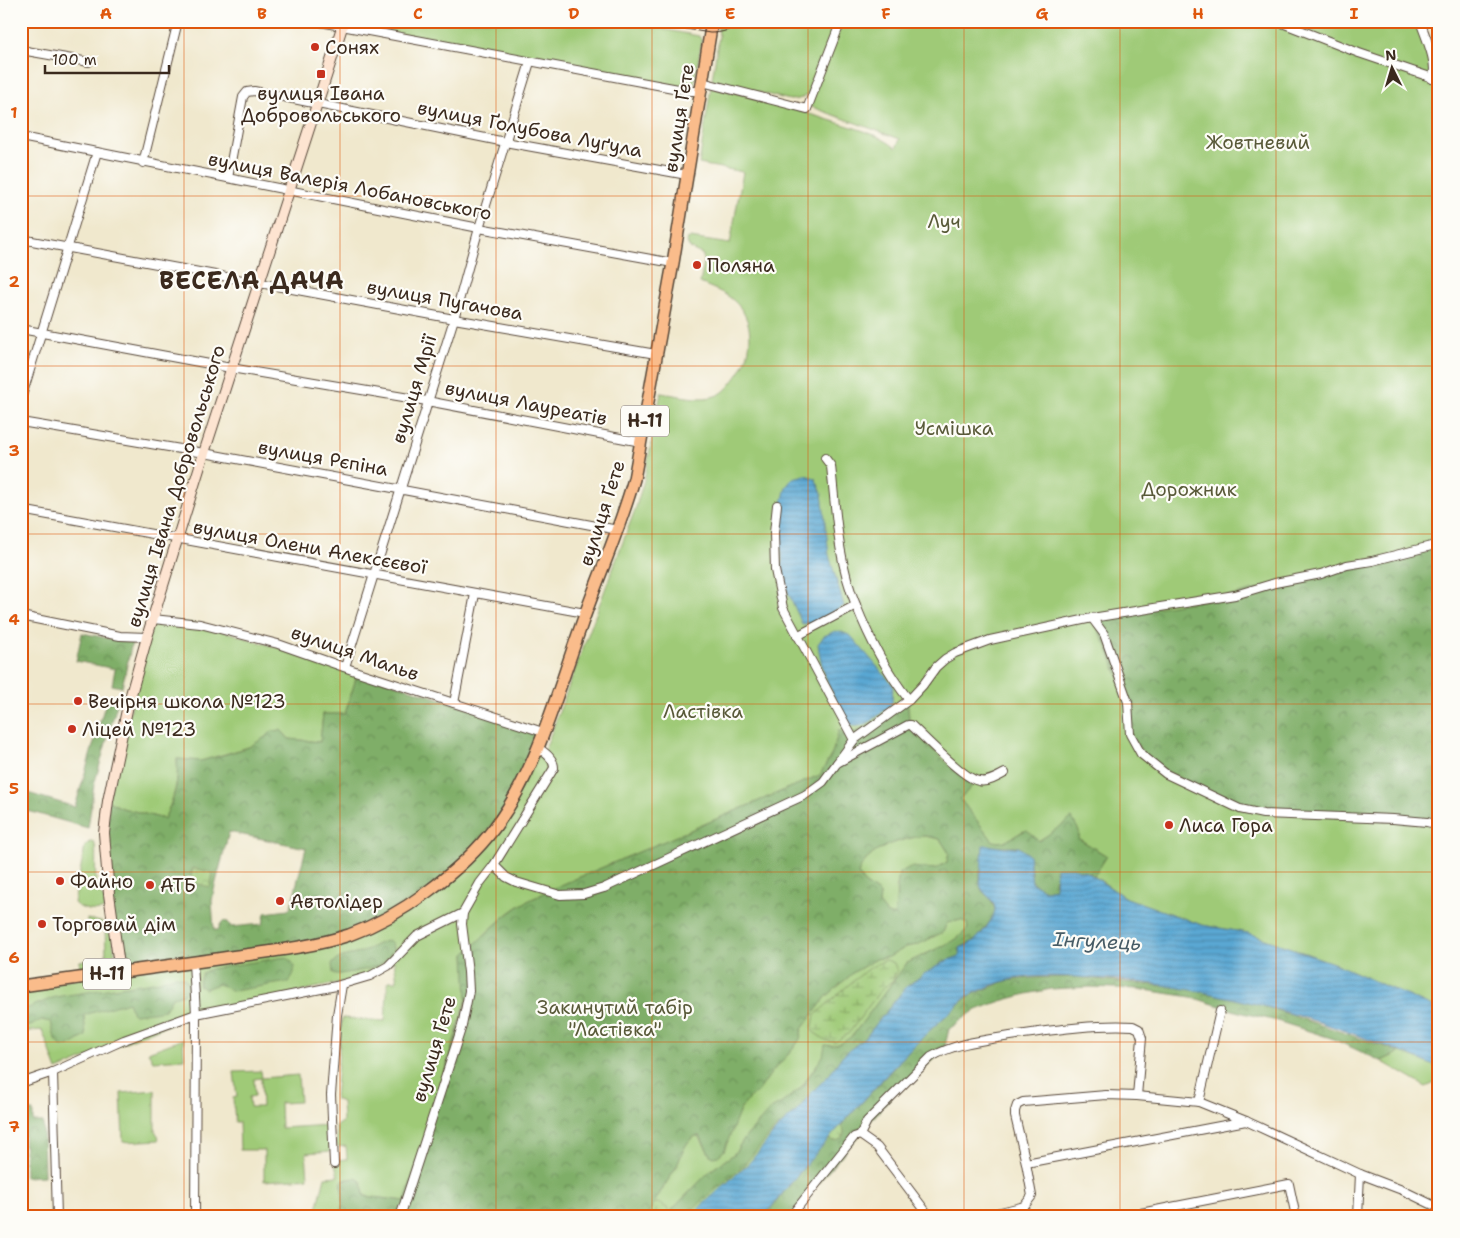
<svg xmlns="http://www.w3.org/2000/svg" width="1460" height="1238" font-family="'Shantell Sans',sans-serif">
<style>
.green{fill:#9fca77;stroke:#6d7a4a;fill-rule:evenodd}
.forest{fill:url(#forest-crowns);stroke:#5d6c43;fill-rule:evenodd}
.wetland{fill:url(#wetland-marsh);stroke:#6d7a4a}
.park{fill:url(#park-crowns);stroke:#6d7a4a}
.water{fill:url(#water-rules);stroke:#4a6878}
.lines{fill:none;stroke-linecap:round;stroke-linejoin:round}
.street-casing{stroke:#564638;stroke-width:10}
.secondary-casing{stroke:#564638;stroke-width:12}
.primary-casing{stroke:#564638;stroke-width:14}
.street{stroke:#fff;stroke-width:8}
.secondary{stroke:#fde4d1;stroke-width:10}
.primary{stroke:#fabc8b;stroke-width:11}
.tram{stroke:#3b2a1e;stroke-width:1}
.grid{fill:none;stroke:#df570d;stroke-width:1;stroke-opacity:0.55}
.poi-dot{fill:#c8321e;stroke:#fdfcf7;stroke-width:2}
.labels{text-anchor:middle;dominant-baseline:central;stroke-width:4.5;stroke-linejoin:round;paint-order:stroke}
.shield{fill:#fdfcf7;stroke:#75695f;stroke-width:1}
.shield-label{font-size:18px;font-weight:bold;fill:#3b2a1e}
.poi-label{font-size:19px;fill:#3b2a1e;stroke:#fdfcf7;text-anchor:start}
.street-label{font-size:19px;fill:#3b2a1e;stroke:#fdfcf7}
.park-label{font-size:19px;fill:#595a39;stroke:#fdfcf7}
.water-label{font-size:20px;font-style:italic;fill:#475c66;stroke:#fdfcf7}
.district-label{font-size:24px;font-weight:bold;letter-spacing:1px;fill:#3b2a1e;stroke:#fdfcf7}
.neatline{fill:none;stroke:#df570d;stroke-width:2}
.grid-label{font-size:16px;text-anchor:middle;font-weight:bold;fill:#df570d}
</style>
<defs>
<pattern id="forest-crowns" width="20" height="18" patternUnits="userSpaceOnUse" patternTransform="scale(1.25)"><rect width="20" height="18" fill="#7fae68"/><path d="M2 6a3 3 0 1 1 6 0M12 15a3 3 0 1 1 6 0" fill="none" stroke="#698e55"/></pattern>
<pattern id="wetland-marsh" width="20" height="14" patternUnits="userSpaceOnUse" patternTransform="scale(1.25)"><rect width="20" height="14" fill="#9fca77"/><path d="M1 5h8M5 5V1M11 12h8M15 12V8" fill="none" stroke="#83a461"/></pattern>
<pattern id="park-crowns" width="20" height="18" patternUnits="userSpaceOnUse" patternTransform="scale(1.25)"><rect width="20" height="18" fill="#9fca77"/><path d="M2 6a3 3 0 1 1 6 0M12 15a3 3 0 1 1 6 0" fill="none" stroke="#83a461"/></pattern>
<pattern id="water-rules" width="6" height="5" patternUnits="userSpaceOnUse" patternTransform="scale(1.25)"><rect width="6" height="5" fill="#5aa7d3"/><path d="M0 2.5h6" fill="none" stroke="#4c88ab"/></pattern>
</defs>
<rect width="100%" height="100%" fill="#fdfcf7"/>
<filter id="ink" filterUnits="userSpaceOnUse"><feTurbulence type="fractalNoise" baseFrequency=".02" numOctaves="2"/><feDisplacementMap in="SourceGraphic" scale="10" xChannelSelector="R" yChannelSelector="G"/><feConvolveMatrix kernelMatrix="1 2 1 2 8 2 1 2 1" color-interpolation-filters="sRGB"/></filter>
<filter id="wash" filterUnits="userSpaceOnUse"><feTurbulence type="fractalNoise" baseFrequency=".0096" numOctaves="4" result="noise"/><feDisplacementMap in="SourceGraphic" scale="20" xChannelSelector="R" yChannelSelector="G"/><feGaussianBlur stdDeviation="1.12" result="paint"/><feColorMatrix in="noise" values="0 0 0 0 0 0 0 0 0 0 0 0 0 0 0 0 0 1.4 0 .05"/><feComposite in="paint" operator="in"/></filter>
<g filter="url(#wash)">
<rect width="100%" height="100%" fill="#f0e8cd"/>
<g class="green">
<path d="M361 21H619L699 36 702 41 694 84 689 88 368 28Z"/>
<path d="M717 21H1420L1439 80V1010L1336 964 1248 933 1202 925 1124 897 1094 876 1107 856 1079 839V831L1051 833 1038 841 1023 831C1013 837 1005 844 993 841L960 799 972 786 910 729 907 698 868 726 847 736 839 731 832 754 820 775 547 891C540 896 533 898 526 902 503 914 484 936 465 954L469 991 405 1201 364 1196 362 1182 356 1178 343 1180 341 1185C344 1198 344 1205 338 1217H315L325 1177 338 1176 334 1160 347 1159 346 1146 337 1147 336 1126 343 1121 342 1102 335 1099 342 1018 385 1021 388 981H397L394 961 370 976 195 1014 57 1070 42 1030 21 1032V986L215 959 537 747 544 752 636 507 644 480 661 393C678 395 702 402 718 395 727 391 733 381 739 373 754 350 755 319 733 300 724 292 711 288 700 283L704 263 703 255C695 250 687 250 687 239L690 238 730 244 743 172 699 164 711 87C751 96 790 108 829 120 851 127 878 133 896 148L900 139 809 106 816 84C808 94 804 100 790 100L714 81 712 79 719 36Z"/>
<path d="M153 619 200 624 358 672 345 714H323L320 742 289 739 281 730 249 747 201 761 177 759C179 782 174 798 164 819L122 808 108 801Z"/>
<path d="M925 836 940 839 949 853 947 862 936 869 910 867 896 887 897 902 894 916 887 914 879 904 880 894 863 882 858 873C867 849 901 838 925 836Z"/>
<path d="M90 842H94L95 845C97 859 93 877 99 891 102 898 108 901 104 909 96 913 79 909 74 903L85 846Z"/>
<path d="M87 919 110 924C111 936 120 960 109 969L82 972 79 968 80 961 106 956 105 929 87 925Z"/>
<path d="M961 920 967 923 968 929 955 940 907 963 853 1035 843 1043 832 1046 815 1067 801 1088 782 1103 771 1109 744 1139 734 1154 710 1171 665 1217H647C655 1200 665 1185 675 1169 681 1159 682 1147 692 1138 695 1136 696 1136 699 1136L710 1155 734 1123 740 1110 750 1097 758 1092 771 1073 793 1049 800 1039 802 1029 826 997 854 972 876 959 889 957 906 947 917 945 943 932 947 923Z"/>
<path d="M183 1039 184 1059 153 1061 148 1052Z"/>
<path d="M1401 1052 1439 1068V1081L1426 1087 1381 1061Z"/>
<path d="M261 1071 262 1078 298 1075 300 1102 280 1103 281 1128 329 1125 331 1151 306 1153 308 1178 264 1181V1150H240L239 1122H235L233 1098 237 1097 234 1072ZM261 1078 262 1107H250L249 1097 255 1096 254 1079Z"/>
<path d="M155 1090V1132L158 1135 159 1140 123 1142 121 1093Z"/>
</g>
<g class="forest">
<path d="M1439 544V825L1240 809 1149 762 1130 734 1128 702 1108 649 1092 618 1235 595Z"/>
<path d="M82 633 132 643 122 687 112 685 115 669 76 661Z"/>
<path d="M358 672 543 732 511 803 439 883 349 935 120 972 109 894 108 801 122 808 164 819C175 797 179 783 177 759L201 761 230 753 249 747 267 736 272 731 281 730 289 739 320 742 323 714H345ZM229 832 306 848 291 906 288 910 265 913 263 924 231 927 228 922 223 921 220 925 218 930H214L212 901 214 890Z"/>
<path d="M107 698 118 701 94 785 88 828 21 809V791L75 807Z"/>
<path d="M907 698 910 729 972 786 960 799 993 841C1008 845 1014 834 1027 830L1039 841 1072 818 1079 831V839L1107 856 1094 876 1087 872 1054 879 1056 888 1045 890 1032 883 1029 855 1019 847H997L980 871V885L982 891 990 898 995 909 994 916 976 940 959 948 960 956 948 960 924 974 906 987 866 1037 842 1056 830 1074 813 1091 797 1111 778 1128 763 1147 689 1217H665L710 1171 734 1154 744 1139 771 1109 782 1103 801 1088 823 1056 825 1045C837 1047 844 1042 853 1035L907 963 955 940 968 929 967 923 961 920 947 923 943 932 917 945 906 947 889 957 876 959 854 972 826 997 802 1029 800 1039 793 1049 771 1073 758 1092 750 1097 740 1110 724 1151 718 1156 714 1157 710 1155 700 1136C696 1136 695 1136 692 1138 682 1147 681 1159 675 1169 665 1185 655 1200 647 1217H338C344 1205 344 1198 341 1185L343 1180 356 1178 362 1182 364 1196 405 1201 467 1002 465 954C484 936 503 915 526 902 533 898 540 896 547 891L820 775 832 754 839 730 847 736 868 726ZM925 836 940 839 949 853 947 862 936 869 910 867 899 873C896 888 897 902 894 916L887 914 879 904 880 894 863 882 858 873C867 849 901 838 925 836Z"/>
<path d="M388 941 392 943 393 948C386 972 356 970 336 975L333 973 332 964C343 953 350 957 362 952 372 948 378 942 388 941Z"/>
<path d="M285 957C297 962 297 973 288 982L233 991 218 984 205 989 198 985 202 973 210 969Z"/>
<path d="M174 976C186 976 190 981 187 992L181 995 172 997 165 1010C160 1011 137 1014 133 1014L128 1002 84 1015 86 1036 69 1046 62 1047 55 1039 51 1022 41 1020 31 1026H21V1011L55 997 160 981Z"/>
<path d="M1075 977 1183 988 1255 1003 1401 1052 1381 1061 1331 1038 1277 1021 1239 1012 1191 997 1138 989 1090 987 1051 989 1027 994 1001 1001 974 1011 949 1029 944 1050 891 1097 790 1217H764L814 1155 922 1037 967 997 1005 981 1031 978Z"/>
<path d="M24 1111H33V1122H43L44 1176 25 1177Z"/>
</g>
<g class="wetland">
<path d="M887 960 894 963 897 971 893 980 879 992 849 1033 836 1042 827 1041 812 1031 815 1015C833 1000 866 965 887 960Z"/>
<path d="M837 1123C851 1129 842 1146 829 1139Z"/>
<path d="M780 1126 757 1160 693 1217H684L743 1166 776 1128Z"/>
<path d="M658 1203 667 1208 669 1213 665 1217H647L653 1204Z"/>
</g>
<path class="park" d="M193 868 213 873 210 887 190 882Z"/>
<g class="water">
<path d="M805 475 815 478 822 493 829 555 844 606 812 623 802 624 784 583 779 515 786 487 793 478Z"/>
<path d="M835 631 842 632 851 636 893 685 892 704C880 713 866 731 849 725 835 700 821 674 818 644L824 636Z"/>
<path d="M983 845H988L1005 848 1019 847 1029 855 1032 883 1045 890 1055 888 1056 868H1073L1087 872 1124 897 1202 925 1248 933 1336 964 1439 1010V1068C1334 1022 1222 988 1108 979 1078 977 1033 973 1005 981 993 984 979 991 968 996 962 1000 956 1007 950 1012 929 1030 910 1050 891 1070 848 1118 803 1165 764 1217H689L750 1162 778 1128 797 1111 813 1091 830 1074 842 1056 866 1037 906 987 924 974 948 960 960 956 959 948C965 946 969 944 974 941 981 936 996 916 995 908 993 897 983 895 980 885Z"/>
</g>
</g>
<g filter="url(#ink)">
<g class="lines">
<g class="street-casing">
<g id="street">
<path d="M315 21 689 91H701"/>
<path d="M1277 21 1359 53 1439 80"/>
<path d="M1420 21C1425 36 1439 65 1432 79"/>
<path d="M21 50 89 62"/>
<path d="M702 82 807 109 841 21"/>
<path d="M21 137 479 228 673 263"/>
<path d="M143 163 178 21"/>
<path d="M228 178 243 97 247 92 254 91 505 142 687 175"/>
<path d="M21 239 454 319 656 354"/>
<path d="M21 329 231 368 427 401 641 442"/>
<path d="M21 399 97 152"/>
<path d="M21 422 204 453 618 530"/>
<path d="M825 458 831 466C836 513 838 562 856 605"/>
<path d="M777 505 774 533 775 570 783 608 854 740"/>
<path d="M21 510 585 613"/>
<path d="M21 616 120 636 147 637"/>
<path d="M1092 618 1104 634 1128 702 1130 734 1141 754 1166 774 1240 809 1263 814 1393 819 1427 822 1439 825"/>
<path d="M153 619 200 624 278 644 358 672 543 732"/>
<path d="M797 636 856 605C869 638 887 672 909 700"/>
<path d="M345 667 454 319 479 228 530 62"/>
<path d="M454 703 475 594"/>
<path d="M837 763 854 740 909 700 923 685 936 667 945 659 955 653 990 640 1092 618 1235 595 1275 583 1321 574 1347 565 1372 561 1439 544"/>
<path d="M494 865 506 877 516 882 560 895 584 894 604 888 805 795 823 782 837 763 908 725H911C924 737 965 780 979 781 988 783 997 777 1005 773"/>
<path d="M193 963 196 1014 195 1217"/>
<path d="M53 1072 57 1217"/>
<path d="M21 1083 53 1072 124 1040 196 1014 336 986 370 976 388 966 417 936 463 913"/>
<path d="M1199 1102 1220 1011"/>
<path d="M1026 1163 1246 1121"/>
<path d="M334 1164 331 1095 337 1015 342 985"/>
<path d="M400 1217 462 1026 469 991 468 972 462 924 463 913 480 883 494 865 554 768C554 758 544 752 537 747"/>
<path d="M790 1217 854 1137 860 1135"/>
<path d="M930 1217 877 1147 860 1135 867 1121 931 1057C957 1042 987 1040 1017 1035 1054 1030 1095 1024 1133 1026L1139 1029 1142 1038 1137 1096"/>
<path d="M980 1217 1021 1207 1025 1205 1032 1196 1026 1163 1015 1116V1111L1017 1105 1023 1102 1106 1095 1137 1096 1199 1102 1246 1121 1360 1174 1402 1190 1439 1208"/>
<path d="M1120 1217 1289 1184 1296 1217"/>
<path d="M1358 1217 1360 1174"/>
</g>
</g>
<g class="secondary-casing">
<path id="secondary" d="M120 972 109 894 104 833 108 801 128 705 147 637 204 453 344 21"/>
</g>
<g class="primary-casing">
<path id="primary" d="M21 986C86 977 151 968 217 959 261 952 306 949 349 935 377 925 403 910 427 892 453 873 476 853 495 827 537 771 557 692 581 626 598 577 620 529 634 479L673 263 712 21"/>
</g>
<use href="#street" class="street"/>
<use href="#secondary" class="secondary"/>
<use href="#primary" class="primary"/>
<path class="tram" d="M639 21 710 33C722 33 733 30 741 21"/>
</g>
</g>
<path class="grid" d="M184 21V1217M340 21V1217M496 21V1217M652 21V1217M808 21V1217M964 21V1217M1120 21V1217M1276 21V1217M21 196H1439M21 366H1439M21 534H1439M21 704H1439M21 872H1439M21 1042H1439"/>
<g class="poi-dot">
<circle cx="315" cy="47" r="5"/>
<rect x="316" y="69" width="10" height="10" rx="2.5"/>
<circle cx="697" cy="265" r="5"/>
<circle cx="78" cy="701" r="5"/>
<circle cx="72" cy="729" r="5"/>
<circle cx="1169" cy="825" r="5"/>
<circle cx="60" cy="881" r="5"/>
<circle cx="150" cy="885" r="5"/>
<circle cx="280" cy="901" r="5"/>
<circle cx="42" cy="924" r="5"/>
</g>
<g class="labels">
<g class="shield">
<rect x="621" y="405.5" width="48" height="31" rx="4"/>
<rect x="83" y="958.5" width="48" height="31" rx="4"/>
</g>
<g class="shield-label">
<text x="645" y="421">Н-11</text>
<text x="107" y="974">Н-11</text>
</g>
<g class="poi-label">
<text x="325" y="47">Сонях</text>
<text x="321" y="93" text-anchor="middle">вулиця Івана<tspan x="321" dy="22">Добровольського</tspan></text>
<text x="707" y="265">Поляна</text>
<text x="88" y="701">Вечірня школа №123</text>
<text x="82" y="729">Ліцей №123</text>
<text x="1179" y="825">Лиса Гора</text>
<text x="70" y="881">Файно</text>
<text x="160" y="885">АТБ</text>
<text x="290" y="901">Автолідер</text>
<text x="52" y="924">Торговий дім</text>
</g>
<g class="street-label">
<text transform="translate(679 118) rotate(-81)">вулиця Ґете</text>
<text transform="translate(530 129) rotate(11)">вулиця Ґолубова Луґула</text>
<text transform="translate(350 186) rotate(11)">вулиця Валерія Лобановського</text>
<text transform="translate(445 300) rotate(10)">вулиця Пугачова</text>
<text transform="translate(414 389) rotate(-73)">вулиця Мрії</text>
<text transform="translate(526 403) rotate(11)">вулиця Лауреатів</text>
<text transform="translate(323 458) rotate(10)">вулиця Рєпіна</text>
<text transform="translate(176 486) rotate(-73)">вулиця Івана Добровольського</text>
<text transform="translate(602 513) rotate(-72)">вулиця Ґете</text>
<text transform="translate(310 547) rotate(10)">вулиця Олени Алексєєвої</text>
<text transform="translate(355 653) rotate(19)">вулиця Мальв</text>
<text transform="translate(434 1049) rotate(-73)">вулиця Ґете</text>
</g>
<g class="park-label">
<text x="1258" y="142">Жовтневий</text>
<text x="944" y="221">Луч</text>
<text x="954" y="428">Усмішка</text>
<text x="1189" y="489">Дорожник</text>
<text x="703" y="711">Ластівка</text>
<text x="615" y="1007">Закинутий табір<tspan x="615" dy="22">"Ластівка"</tspan></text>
</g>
<g class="water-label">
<text transform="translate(1097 941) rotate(3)">Інгулець</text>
</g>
<g class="district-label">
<text x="252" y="281">ВЕСЕЛА ДАЧА</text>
</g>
</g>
<rect width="1460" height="1238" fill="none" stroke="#fdfcf7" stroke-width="55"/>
<g transform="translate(1392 68) rotate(355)" stroke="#fdfcf7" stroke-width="4" paint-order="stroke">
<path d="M0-4L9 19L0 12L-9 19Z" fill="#3b2a1e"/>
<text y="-8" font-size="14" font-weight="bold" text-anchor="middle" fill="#3b2a1e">N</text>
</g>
<path d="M45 65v8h124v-8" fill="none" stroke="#3b2a1e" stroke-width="2.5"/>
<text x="52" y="65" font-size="15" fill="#3b2a1e" stroke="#fdfcf7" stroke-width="4" paint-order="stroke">100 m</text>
<rect x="28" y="28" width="1404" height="1182" class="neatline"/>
<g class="grid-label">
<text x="106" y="19">A</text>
<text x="262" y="19">B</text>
<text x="418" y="19">C</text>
<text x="574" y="19">D</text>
<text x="730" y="19">E</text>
<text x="886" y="19">F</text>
<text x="1042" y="19">G</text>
<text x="1198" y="19">H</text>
<text x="1354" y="19">I</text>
<text x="14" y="118">1</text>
<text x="14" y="287">2</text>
<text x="14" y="456">3</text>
<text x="14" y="625">4</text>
<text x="14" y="794">5</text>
<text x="14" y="963">6</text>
<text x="14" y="1132">7</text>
</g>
</svg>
